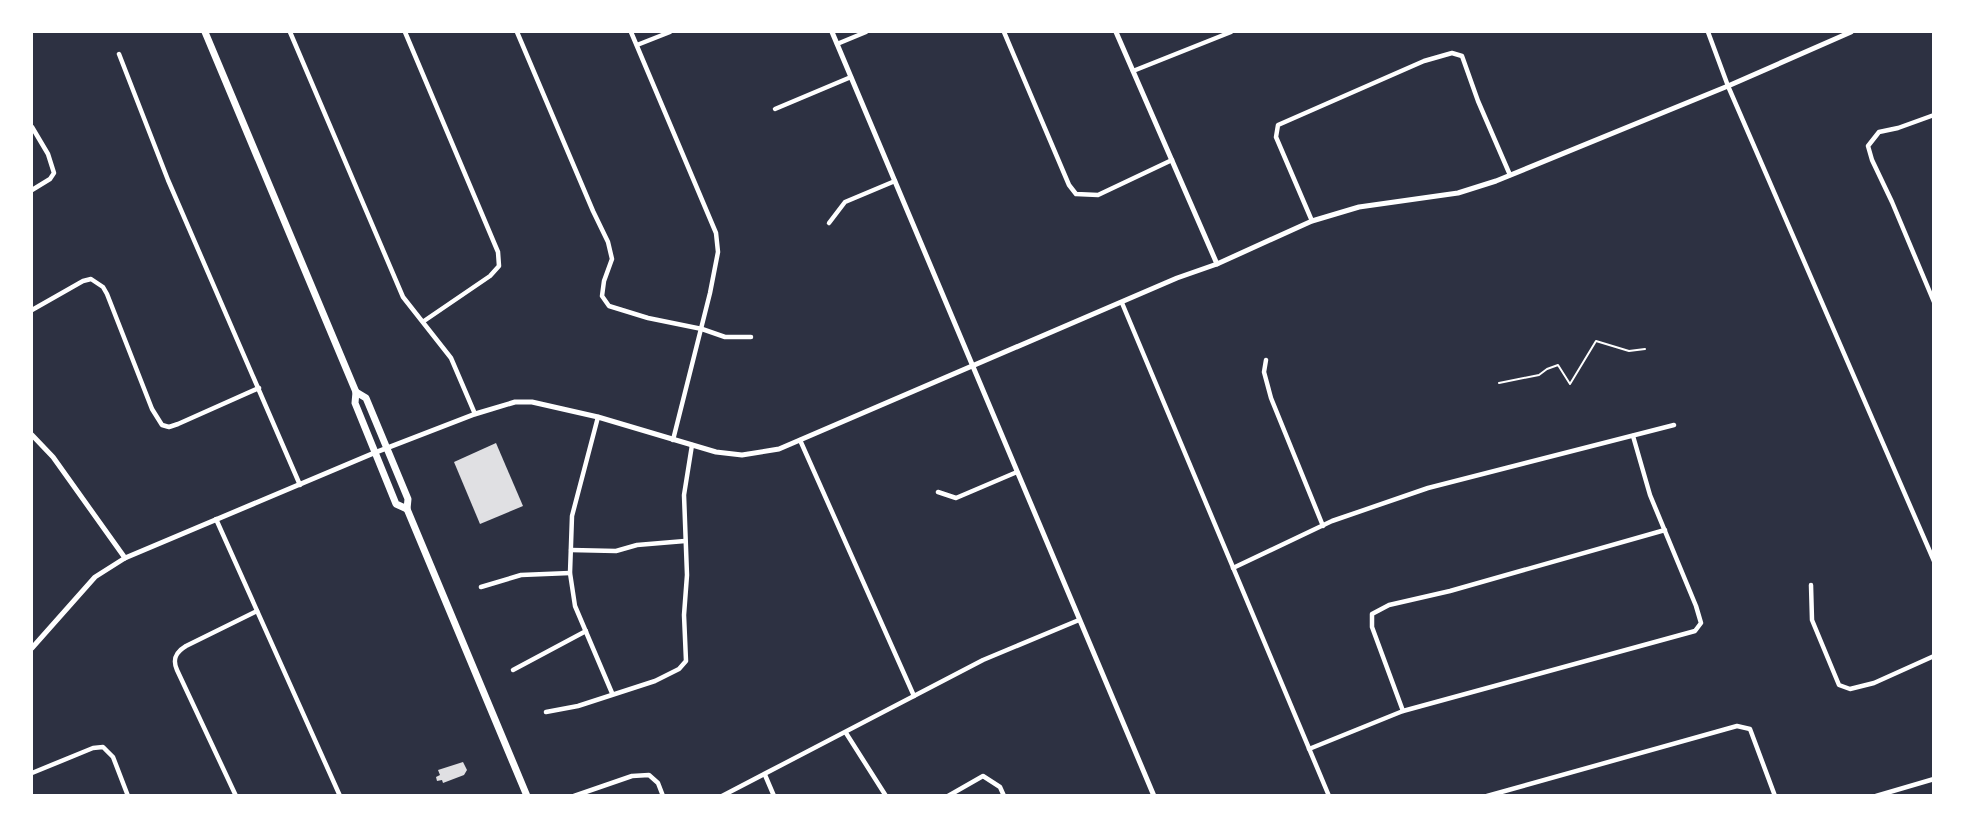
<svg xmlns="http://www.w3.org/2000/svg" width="1965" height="827" font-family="'PT Sans Narrow',sans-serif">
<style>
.building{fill:#e0e0e3}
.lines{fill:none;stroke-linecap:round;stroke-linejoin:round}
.path{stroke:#fff;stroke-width:2}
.minor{stroke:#fff;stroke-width:4.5}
.tertiary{stroke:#fff;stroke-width:5}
.primary{stroke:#fff;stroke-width:7}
</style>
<rect width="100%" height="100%" fill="#2d3142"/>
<g class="building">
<path d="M496 443 523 506 480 524 454 462Z"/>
<path d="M463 762 467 770 464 775 443 783 442 780 437 781 436 777 440 775 438 770Z"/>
</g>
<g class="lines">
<path class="path" d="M1499 383 1539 375 1547 369 1558 365 1570 384 1596 341 1629 351 1645 349"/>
<g class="minor">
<path d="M290 32 403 297 451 358 475 414"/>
<path d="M405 32 498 252 499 266 490 276 424 321"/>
<path d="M517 32 593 211 608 242 612 259 604 281 602 296 609 306 648 318 702 329 725 337H751"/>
<path d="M631 32 716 233 718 252 710 293 673 440"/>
<path d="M1004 32 1069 185 1076 194 1098 195 1172 160"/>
<path d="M1708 32 1728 86 1934 561"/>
<path d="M837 44 866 32"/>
<path d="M637 45 670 32"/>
<path d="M119 54 168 180 300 485"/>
<path d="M1133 71 1231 32"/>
<path d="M775 109 851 77"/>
<path d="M1934 115 1898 128 1879 132 1868 146 1872 160 1892 202 1934 302"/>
<path d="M32 127 48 154 54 173 50 179 32 190"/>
<path d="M1312 221 1276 137 1278 125 1424 61 1452 53 1462 56 1478 101 1510 175"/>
<path d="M829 223 845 202 895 181"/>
<path d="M1122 303 1329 796"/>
<path d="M32 310 83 281 91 279 103 287 107 294 152 409 162 425 169 427 178 424 259 388"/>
<path d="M1266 360 1264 372 1271 398 1323 526"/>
<path d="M598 417 572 516 570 573 575 606 612 693"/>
<path d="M800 440 914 696"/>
<path d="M938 492 956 498 1017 472"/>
<path d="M216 519 340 796"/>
<path d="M571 550 616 551 637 545 685 541"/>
<path d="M1233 568 1332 521 1428 488 1674 425"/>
<path d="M1811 585 1812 620 1839 685 1850 689 1874 683 1934 656"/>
<path d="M481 587 521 575 570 573"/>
<path d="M513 670 586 631"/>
<path d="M1403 711 1372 627V614L1389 605 1450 591 1665 530"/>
<path d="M546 712 578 706 655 681 679 669 686 661 684 615 687 575 684 495 692 445"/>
<path d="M846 733 886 796"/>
<path d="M1309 749 1403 711 1695 631 1701 623 1696 606 1650 495 1633 436"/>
<path d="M32 773 93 748 103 747 113 757 128 796"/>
<path d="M765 775 774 796"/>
<path d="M236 796 177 670C172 659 176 652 186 646L257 611"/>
<path d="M574 796 632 776 649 775 658 783 663 796"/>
<path d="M722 796 983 660 1079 620"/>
<path d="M948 796 983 776 1000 787 1004 796"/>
<path d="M1487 796 1737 726 1750 729 1775 796"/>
<path d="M1876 796 1934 779"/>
</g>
<g class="tertiary">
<path d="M832 32 1154 796"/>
<path d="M1116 32 1217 264"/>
<path d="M32 435 53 457 125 558"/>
<path d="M32 648 95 577 125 558 374 453 475 414 515 402H532L598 417 716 452 742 455 779 449 1177 278 1217 264 1312 221 1359 207 1458 193 1496 181 1728 86 1851 32"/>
</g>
<g class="primary">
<path d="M205 32 356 392 355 403 396 504 407 509"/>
<path d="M356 392 366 398 408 499 407 509 527 796"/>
</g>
</g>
<rect width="1965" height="827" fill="none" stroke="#ffffff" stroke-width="66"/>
</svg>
